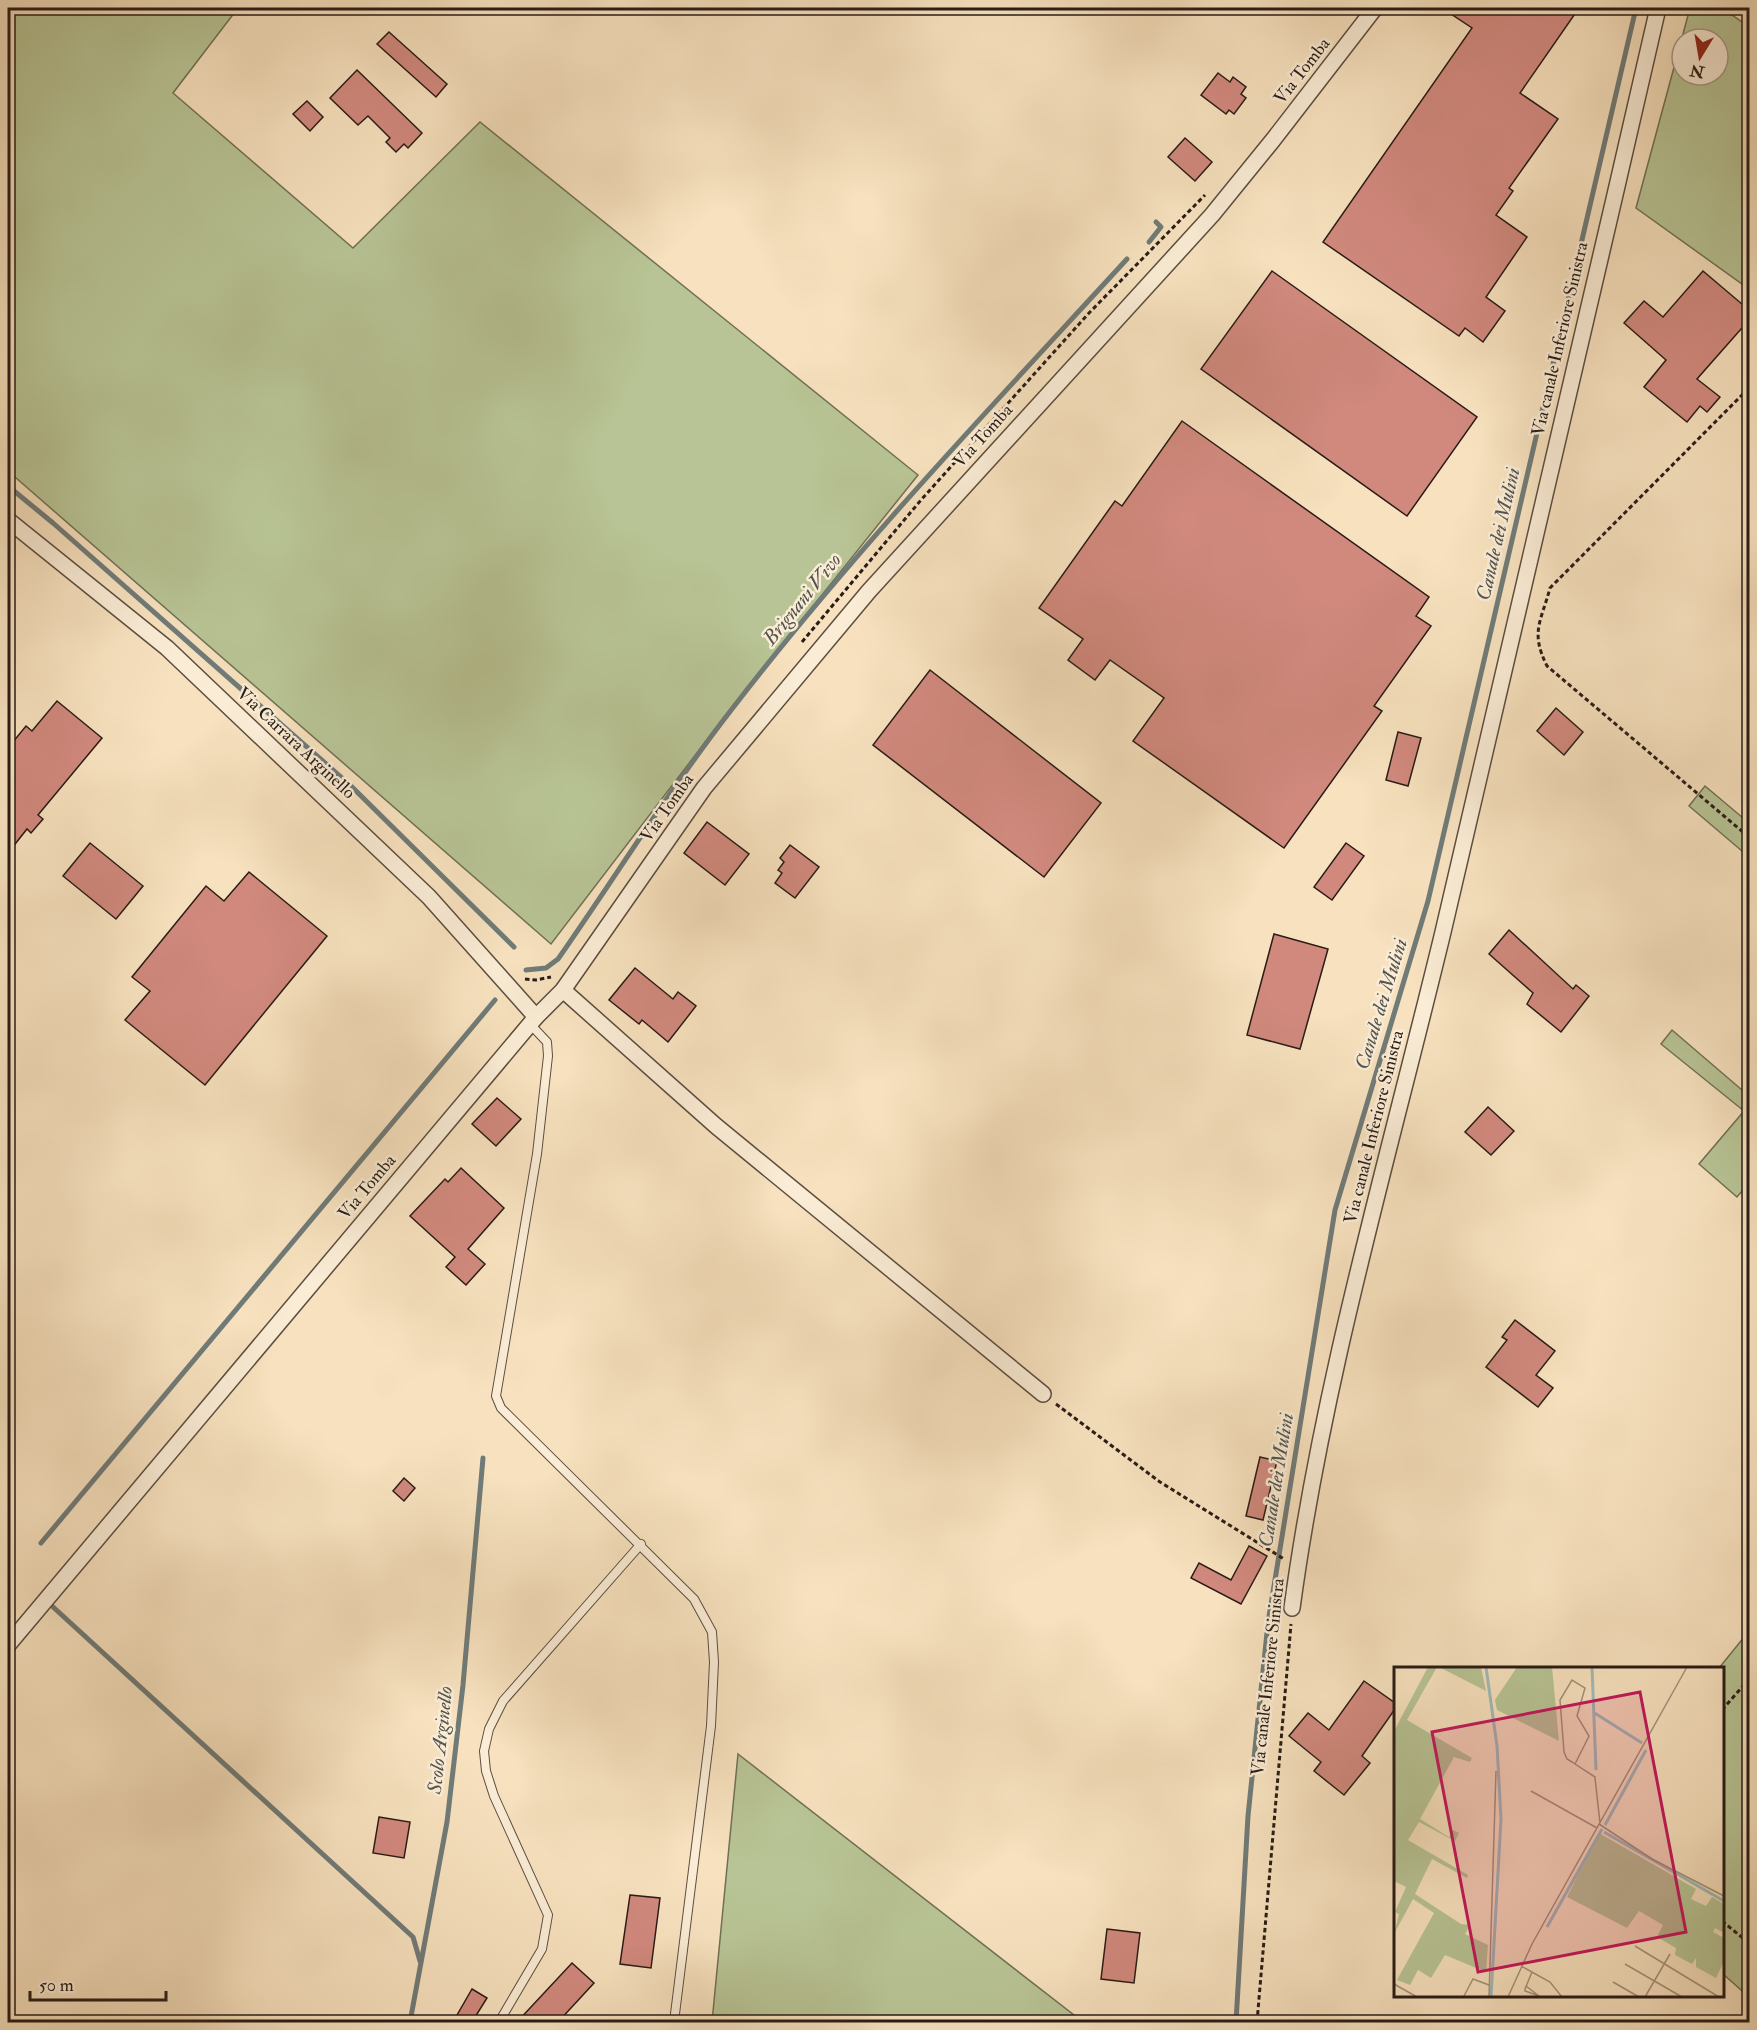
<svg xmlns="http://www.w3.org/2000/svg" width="1757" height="2030" font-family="'IM FELL Double Pica',serif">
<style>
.green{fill:#b8c495;stroke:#707056;stroke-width:1.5;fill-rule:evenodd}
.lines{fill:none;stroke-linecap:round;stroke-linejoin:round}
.stream{stroke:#707b78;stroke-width:5}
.building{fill:#d1897e;stroke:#291c16;stroke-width:1.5}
.lane-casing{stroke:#5c4d40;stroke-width:10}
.street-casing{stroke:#5c4d40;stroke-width:18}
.path{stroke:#291c16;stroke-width:3;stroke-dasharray:4.5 3;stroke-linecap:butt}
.lane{stroke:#faecd5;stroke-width:8}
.street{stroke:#faecd5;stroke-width:15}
.labels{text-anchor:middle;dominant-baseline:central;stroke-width:5;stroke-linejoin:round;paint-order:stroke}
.street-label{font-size:18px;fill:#291c16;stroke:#faecd5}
.water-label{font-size:20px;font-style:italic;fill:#53544f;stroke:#faecd5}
.inset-river{fill:none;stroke:#a0bbba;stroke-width:3}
.inset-road{fill:none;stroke:#a5927b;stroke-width:1.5}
.view{fill:#c2185b;fill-opacity:0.15;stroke:#c2185b;stroke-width:3}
.inset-edge{fill:none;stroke:#291c16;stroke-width:3}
</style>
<rect width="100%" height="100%" fill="#f7e1be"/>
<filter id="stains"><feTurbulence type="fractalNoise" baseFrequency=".00333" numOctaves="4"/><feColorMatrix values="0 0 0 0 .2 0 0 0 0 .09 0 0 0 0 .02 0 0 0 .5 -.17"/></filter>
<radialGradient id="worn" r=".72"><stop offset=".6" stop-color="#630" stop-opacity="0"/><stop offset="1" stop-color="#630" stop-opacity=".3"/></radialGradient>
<g class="green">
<path d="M8 8H238L173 93 353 248 480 122 918 475 732 707 551 944 8 471Z"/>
<path d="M1690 8H1722L1749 27V289L1636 208ZM1682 39H1718V75H1682Z"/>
<path d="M1705 786 1749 823V857L1689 806Z"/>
<path d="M1672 1030 1749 1096V1183L1737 1197 1699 1164 1744 1111 1661 1044Z"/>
<path d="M1749 1631V1997L1723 1974 1722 1668H1719Z"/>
<path d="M738 1754 1083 2022H712Z"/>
</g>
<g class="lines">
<g class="stream">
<path d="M1149 242 1161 227 1156 222"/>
<path d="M8 486 53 523 350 785 514 947"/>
<path d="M526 970 546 968 558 959C616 876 669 790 732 709 853 552 993 405 1127 259"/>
<path d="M41 1543 495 1000"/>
<path d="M52 1606 413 1937 420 1961"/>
<path d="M410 2022 447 1822 463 1685 483 1458"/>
<path d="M1236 2022 1248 1816 1268 1623 1335 1210 1428 901 1636 8"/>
</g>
</g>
<g class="building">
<path d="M1442 8H1579L1520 93 1558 119 1509 188 1513 191 1496 215 1527 237 1486 297 1505 311 1483 342 1465 328 1459 336 1323 242 1472 28Z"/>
<path d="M389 32 447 84 436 97 377 44Z"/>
<path d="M357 70 422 133 408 148 404 144 396 152 386 142 390 138 368 116 358 125 330 98Z"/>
<path d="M1218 73 1230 82 1233 77 1246 87 1241 94 1246 98 1234 114 1229 110 1226 114 1201 95Z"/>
<path d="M307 101 323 117 310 131 293 114Z"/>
<path d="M1185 138 1212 162 1195 181 1168 157Z"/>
<path d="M1272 271 1477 417 1407 516 1201 369Z"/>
<path d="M1703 271 1749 310V320L1697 379 1720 397 1707 412 1700 406 1687 422 1644 387 1666 360 1624 323 1644 301 1663 317Z"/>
<path d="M1182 421 1429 597 1416 616 1431 626 1374 706 1382 711 1284 848 1133 741 1164 698 1110 660 1095 680 1068 660 1083 639 1039 608 1115 501 1122 506Z"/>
<path d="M930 670 1101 803 1044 877 873 745Z"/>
<path d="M57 701 102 738 38 815 43 819 31 833 27 829 8 853V763L14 755 8 748 26 726 32 731Z"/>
<path d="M1556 708 1583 732 1564 755 1537 731Z"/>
<path d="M1398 732 1421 738 1408 786 1386 780Z"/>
<path d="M707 822 749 854 725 885 684 853Z"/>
<path d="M90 843 143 886 116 919 63 876Z"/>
<path d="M1346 843 1364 856 1332 900 1314 887Z"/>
<path d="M790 845 819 867 795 898 775 883 782 873 778 870 784 862 780 858Z"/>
<path d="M249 872 327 936 205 1085 125 1020 150 991 132 977 206 886 224 901Z"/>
<path d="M1509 930 1573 989 1576 985 1589 996 1561 1032 1527 1004 1533 993 1489 954Z"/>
<path d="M1274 934 1328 949 1300 1049 1247 1035Z"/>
<path d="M635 968 673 999 678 992 696 1006 668 1042 642 1020 639 1024 609 1000Z"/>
<path d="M497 1098 521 1119 496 1146 472 1124Z"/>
<path d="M1488 1107 1514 1131 1491 1155 1465 1132Z"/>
<path d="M461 1168 504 1208 468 1249 485 1264 466 1285 446 1267 455 1257 410 1216 445 1179 448 1182Z"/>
<path d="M1515 1320 1555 1351 1536 1375 1553 1388 1538 1407 1486 1367 1507 1340 1502 1337Z"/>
<path d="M1260 1457 1277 1461 1263 1520 1246 1516Z"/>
<path d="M404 1478 415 1488 404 1501 393 1491Z"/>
<path d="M1249 1546 1267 1556 1241 1604 1191 1578 1199 1563 1231 1580Z"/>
<path d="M1364 1681 1395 1703V1709L1362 1756 1370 1763 1344 1795 1314 1771 1321 1762 1289 1736 1308 1713 1329 1730Z"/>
<path d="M379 1817 410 1822 404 1858 373 1853Z"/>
<path d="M630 1895 660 1898 651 1968 620 1964Z"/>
<path d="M1107 1929 1140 1933 1134 1983 1101 1979Z"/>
<path d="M572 1963 594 1983 558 2022H517Z"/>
<path d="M472 1989 487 1998 472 2022H453Z"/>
</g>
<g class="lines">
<g class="lane-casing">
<g id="lane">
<path d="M530 1024 547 1042 548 1056 537 1154 496 1396 501 1408 694 1599 712 1632 714 1662 711 1726 674 2022"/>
<path d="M499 2022 542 1949 548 1915 494 1796 486 1771 484 1751 489 1729 503 1701 641 1544"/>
</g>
</g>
<g class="street-casing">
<g id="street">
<path d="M8 520 167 648 429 897 536 1017"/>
<path d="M563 990 716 1126 1043 1394"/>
<path d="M1292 1608C1323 1379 1389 1156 1443 932 1517 624 1587 316 1658 8"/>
<path d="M8 1645 536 1017 563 990 704 788 869 591 1212 215 1273 140 1375 8"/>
</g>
</g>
<g class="path">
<path d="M1750 392H1745L1550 588C1541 622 1530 632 1547 666L1750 838"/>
<path d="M802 642 921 500 1089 313 1205 195"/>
<path d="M525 979 536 980 551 977"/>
<path d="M1056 1404 1160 1482 1284 1559"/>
<path d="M1722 1710 1750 1678"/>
<path d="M1722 1921 1750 1944"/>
<path d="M1257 2022 1291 1624"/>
</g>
<use href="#lane" class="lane"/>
<use href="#street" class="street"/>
</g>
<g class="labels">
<g class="street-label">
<text transform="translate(1302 71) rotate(-52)">Via Tomba</text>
<text transform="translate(1560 339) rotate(-77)">Via canale Inferiore Sinistra</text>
<text transform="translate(983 436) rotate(-48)">Via Tomba</text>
<text transform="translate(296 743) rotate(43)">Via Carrara Arginello</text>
<text transform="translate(667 808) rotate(-55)">Via Tomba</text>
<text transform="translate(1374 1127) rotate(-76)">Via canale Inferiore Sinistra</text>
<text transform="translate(367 1187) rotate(-50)">Via Tomba</text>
<text transform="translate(1268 1677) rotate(-84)">Via canale Inferiore Sinistra</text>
</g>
<g class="water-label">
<text transform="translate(1498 534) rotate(-77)">Canale dei Mulini</text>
<text transform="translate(802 599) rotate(-51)">Brignani Vivo</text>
<text transform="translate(1381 1004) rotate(-73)">Canale dei Mulini</text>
<text transform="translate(1276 1480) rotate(-81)">Canale dei Mulini</text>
<text transform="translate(440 1740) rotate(-84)">Scolo Arginello</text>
</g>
</g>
<g transform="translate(1394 1667)">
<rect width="330" height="330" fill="#f7e1be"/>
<path d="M34 0H43L13 53 78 91 76 95 60 90 26 152 55 170 59 163 65 166 61 174 72 180 25 155 14 173 74 208 73 211 38 192 21 227 67 257 76 258 71 267 94 278 92 305 51 288 37 311 24 303 16 318 3 313 40 246 19 232 0 267 5 247 1 245 12 220 0 214V64ZM45 0H87L92 24ZM123 0H158L165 74 103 43 101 33ZM205 166 302 222 297 232 312 239 318 230 330 237V266L321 261 319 265 330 271V294L322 311 302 300V291L298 297 281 288 282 281 263 270 269 258 245 244 233 261 173 230Z" fill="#b8c495"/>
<path class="inset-river" d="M92 0 103 79 107 152 97 330M198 0 202 103M199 45 248 76M211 158 252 83M210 165 330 234M153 260 208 162"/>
<path class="inset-road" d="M181 97 195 69 183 49 191 21 178 13 166 33 170 85 173 92 178 95 181 97 201 110V111L206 156M137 124 203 161M205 157 258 192 330 229M241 279 325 330M231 297 288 330M127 299 156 315 168 330M219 315 245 330M0 317 23 330M132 319 145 329 131 324V322L138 305M70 329 79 312 95 318M95 330 102 104M114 330 138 277 293 0M251 330 276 287"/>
<path class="view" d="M246 25 292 265 84 305 38 65Z"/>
<rect width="330" height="330" class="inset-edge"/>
</g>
<rect width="1757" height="2030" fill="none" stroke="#f7e1be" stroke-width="30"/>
<rect x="9" y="9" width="1739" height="2012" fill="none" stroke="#291c16" stroke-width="3"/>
<rect x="15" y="15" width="1727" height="2000" fill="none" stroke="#291c16" stroke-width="1.5"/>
<g transform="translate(1700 57) rotate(191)"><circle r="28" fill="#faecd5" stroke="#a69989" stroke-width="1.5"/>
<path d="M0-4.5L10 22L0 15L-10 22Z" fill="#8f2418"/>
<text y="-9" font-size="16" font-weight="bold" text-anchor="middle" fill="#291c16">N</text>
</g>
<path d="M30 1991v9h136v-9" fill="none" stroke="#291c16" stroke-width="3"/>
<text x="39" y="1991" font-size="18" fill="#291c16" stroke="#faecd5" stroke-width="4.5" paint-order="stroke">50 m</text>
<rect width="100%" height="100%" filter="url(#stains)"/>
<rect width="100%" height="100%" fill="url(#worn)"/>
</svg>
